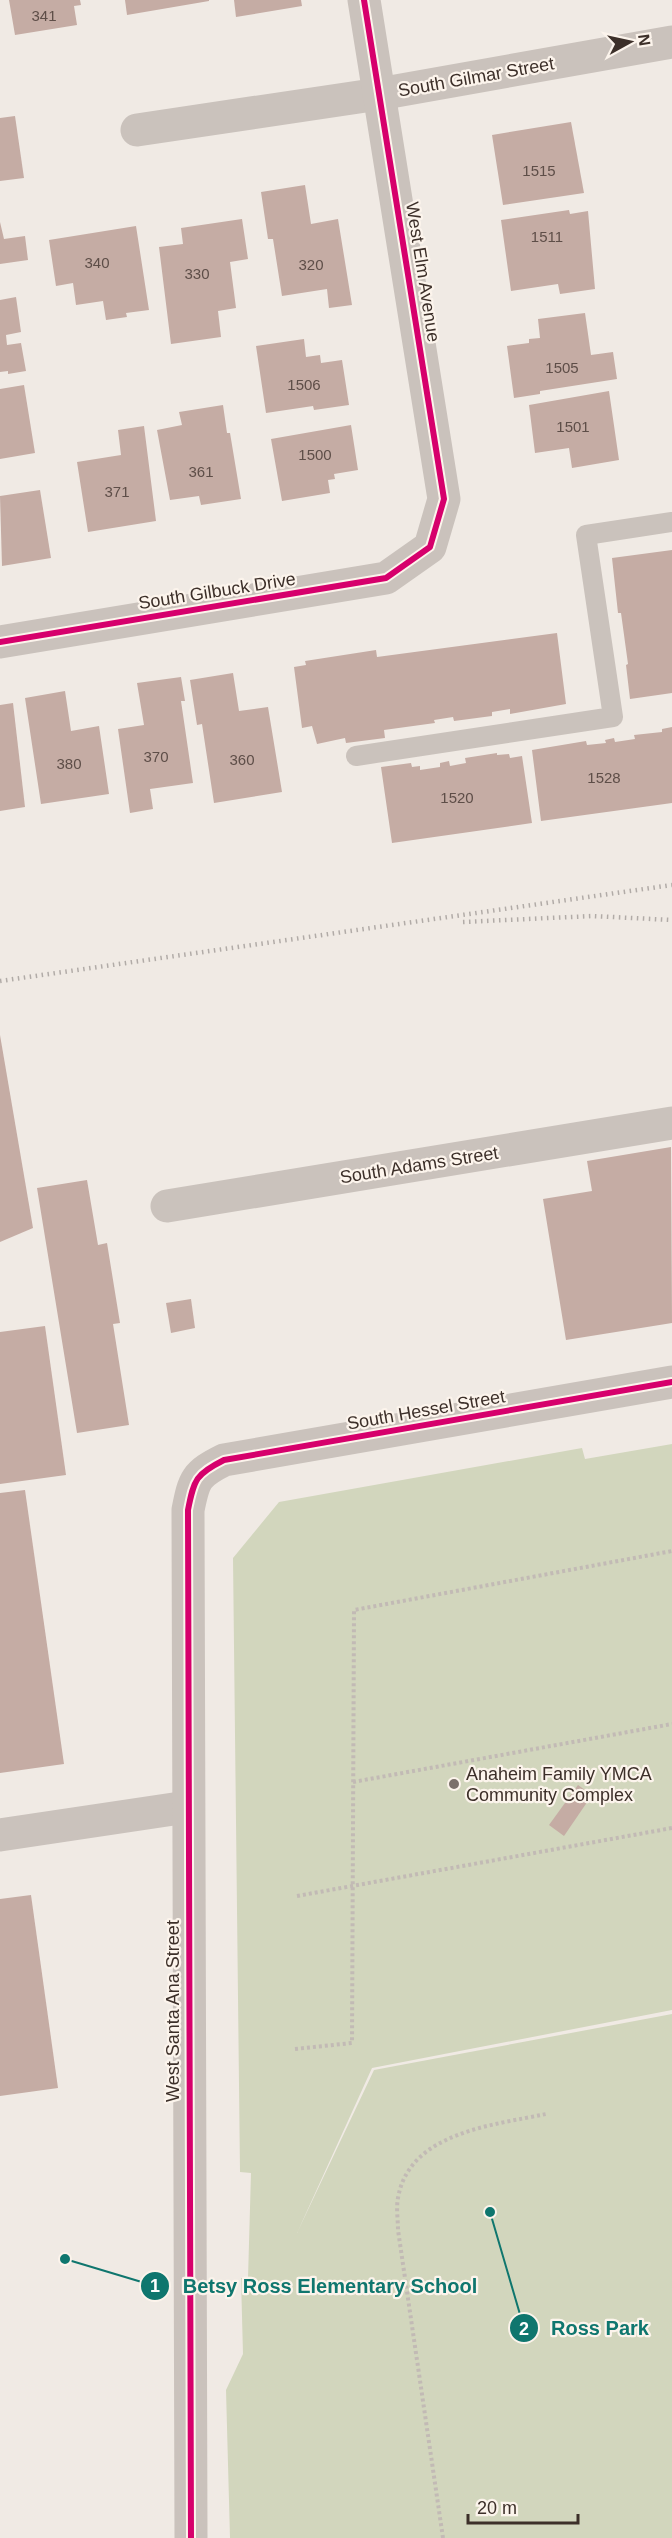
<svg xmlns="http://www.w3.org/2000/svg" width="672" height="2538" font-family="Arial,sans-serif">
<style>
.green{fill:#d2d6bd}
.building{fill:#c5aca4}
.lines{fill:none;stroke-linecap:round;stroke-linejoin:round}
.path{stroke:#c2bab5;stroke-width:4;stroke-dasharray:3 3;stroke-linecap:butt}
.lane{stroke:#cac2bc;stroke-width:20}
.street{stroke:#cac2bc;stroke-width:33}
.rail{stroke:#b1aba7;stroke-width:4.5;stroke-dasharray:1.5 4.5;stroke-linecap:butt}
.cycleway-casing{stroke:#fcf4ec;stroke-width:10}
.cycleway{stroke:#d6006c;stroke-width:6}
.poi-dot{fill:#7b706a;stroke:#fcf4ec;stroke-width:2}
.labels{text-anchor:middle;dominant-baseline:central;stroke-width:4.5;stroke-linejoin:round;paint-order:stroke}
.number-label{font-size:15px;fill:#5e4e48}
.street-label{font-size:18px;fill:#3c2f29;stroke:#fcf4ec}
.poi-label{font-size:18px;fill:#3c2f29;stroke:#fcf4ec;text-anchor:start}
.leader{fill:none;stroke:#0f766e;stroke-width:2}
.callout-dot{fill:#0f766e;stroke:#fcf4ec;stroke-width:2}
.mark-label{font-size:18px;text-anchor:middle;font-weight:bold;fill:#fff}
.callout-label{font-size:20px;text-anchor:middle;font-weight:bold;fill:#0f766e;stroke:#fcf4ec;stroke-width:4.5;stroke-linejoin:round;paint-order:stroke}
</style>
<rect width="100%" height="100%" fill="#f0eae4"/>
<path class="green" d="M672 1444V2010L372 2068 297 2233 374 2070 672 2014V2538H230L226 2390 243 2354 241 2278H248L251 2173 240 2172 233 1558 279 1502 582 1448 585 1459Z"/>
<g class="building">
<path d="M9 0H80L81 5 74 6 77 25 15 35Z"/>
<path d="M125 0H209V1L127 15Z"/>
<path d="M234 0H301L302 6 236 17Z"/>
<path d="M15 116 24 178 0 181V118Z"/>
<path d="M571 122 584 193 503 205 492 135Z"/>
<path d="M305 185 311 224 338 219 352 305 329 308 327 289 282 296 273 239H268L261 192Z"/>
<path d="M569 210 570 214 588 211 595 289 560 294 558 284 511 291 501 220Z"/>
<path d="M242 219 248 259 230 262 236 308 218 311 221 337 171 344 159 247 183 244 181 228Z"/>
<path d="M0 222 4 239 25 236 28 260 0 264Z"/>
<path d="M136 226 149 310 126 313 127 317 106 320 103 301 76 305 73 283 56 286 49 240Z"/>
<path d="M16 297 21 332 6 335 7 345 21 343 26 371 8 374V371L0 372V300Z"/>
<path d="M585 313 591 355 613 352 617 379 540 391V394L514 398 507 346 529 343V339L540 338 538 319Z"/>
<path d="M304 339 306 357 320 355 321 363 342 360 349 405 314 410 313 406 266 413 256 346Z"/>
<path d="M24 385 35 453 0 459V389Z"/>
<path d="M609 391 619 460 572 468 569 448 535 453 529 405Z"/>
<path d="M223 405 227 433H230L241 499 201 505 199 496 170 500 157 430 182 425 179 412Z"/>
<path d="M351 425 358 470 334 474 335 479 328 480 330 493 282 501 271 439Z"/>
<path d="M144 426 156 521 88 532 77 462 121 455 118 430Z"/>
<path d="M40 490 51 558 2 566 0 496Z"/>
<path d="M672 550V693L630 699 626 665 628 664 621 613H618L612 558Z"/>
<path d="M557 633 566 704 510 714V709L492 712V716L454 721 453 717 434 720 435 723 384 730 385 738 346 743 345 738 317 744 312 726 302 728 294 667 306 665 305 661 376 650 377 657Z"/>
<path d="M233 673 239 711 268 707 282 792 214 803 202 724 197 725 190 680Z"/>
<path d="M181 677 185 701H181L193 783 150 789 153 809 130 813 118 729 144 725 137 683Z"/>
<path d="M65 691 71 731 99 726 109 794 41 804 25 698Z"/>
<path d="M13 703 25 807 0 811V705Z"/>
<path d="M672 727V803L541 821 532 750 586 741 587 745 606 743 605 740 614 738 615 742 635 739 634 735 662 732V729Z"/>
<path d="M497 753V755L509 754 510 758 522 756 532 823 392 843 381 767 411 763 412 767 420 766V770L440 767V763L449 761 450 766 466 763 465 758Z"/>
<path d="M0 1035 33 1228 0 1242Z"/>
<path d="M671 1147 672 1323 566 1340 543 1199 592 1191 587 1161Z"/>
<path d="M87 1180 98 1245 107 1243 120 1323 113 1324 129 1425 77 1433 37 1188Z"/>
<path d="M191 1299 195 1328 171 1333 166 1303Z"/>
<path d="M45 1326 66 1475 0 1484V1332Z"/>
<path d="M25 1490 64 1764 0 1773V1493Z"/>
<path d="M578 1785 592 1795 564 1836 549 1825Z"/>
<path d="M31 1895 58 2088 0 2096V1899Z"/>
</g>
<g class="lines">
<g class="path">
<path d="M353 1782 672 1724"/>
<path d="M297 1896 672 1828"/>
<path d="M295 2049 352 2043 354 1610 672 1551"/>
<path d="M443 2538 398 2230C398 2220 396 2208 398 2198 409 2132 494 2125 546 2114"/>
</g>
<path class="lane" d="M356 756 613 717 586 535 672 522"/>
<g class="street">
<path d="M137 130 379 94 672 42"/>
<path d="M0 642 386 578 430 547 444 499 364 0"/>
<path d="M167 1206 672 1123"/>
<path d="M0 1835 187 1807"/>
<path d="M191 2538 188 1510C194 1479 196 1474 224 1460L672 1382"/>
</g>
<g class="rail">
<path d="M463 922 592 916 672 920"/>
<path d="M0 981 672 885"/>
</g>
<g class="cycleway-casing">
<g id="cycleway">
<path d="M0 642 386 578 430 547 444 499 364 0"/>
<path d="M191 2538 188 1510C194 1479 196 1474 224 1460L672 1382"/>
</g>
</g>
<use href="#cycleway" class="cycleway"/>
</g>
<circle class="poi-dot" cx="454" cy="1784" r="6"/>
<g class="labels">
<g class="number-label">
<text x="44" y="15">341</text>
<text x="539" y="170">1515</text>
<text x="547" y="236">1511</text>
<text x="97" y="262">340</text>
<text x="311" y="264">320</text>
<text x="197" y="273">330</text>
<text x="562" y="367">1505</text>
<text x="304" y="384">1506</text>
<text x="573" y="426">1501</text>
<text x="315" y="454">1500</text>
<text x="201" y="471">361</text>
<text x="117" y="491">371</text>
<text x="156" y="756">370</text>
<text x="242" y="759">360</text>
<text x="69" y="763">380</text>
<text x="604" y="777">1528</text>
<text x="457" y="797">1520</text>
</g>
<g class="street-label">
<text transform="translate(476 77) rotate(-10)">South Gilmar Street</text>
<text transform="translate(423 272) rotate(81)">West Elm Avenue</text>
<text transform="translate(217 591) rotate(-9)">South Gilbuck Drive</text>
<text transform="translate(419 1165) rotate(-9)">South Adams Street</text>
<text transform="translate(426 1410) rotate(-10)">South Hessel Street</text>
<text transform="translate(173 2011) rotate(-90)">West Santa Ana Street</text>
</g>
<g class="poi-label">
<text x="466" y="1774">Anaheim Family YMCA<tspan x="466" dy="21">Community Complex</tspan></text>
</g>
</g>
<path class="leader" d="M65 2259L155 2286M490 2212L524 2328"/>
<g class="callout-dot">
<circle cx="65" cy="2259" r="6"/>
<circle cx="490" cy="2212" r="6"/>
<circle cx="155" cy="2286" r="15"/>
<circle cx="524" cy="2328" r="15"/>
</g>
<g class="mark-label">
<text x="155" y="2292">1</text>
<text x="524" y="2335">2</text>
</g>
<g class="callout-label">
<text x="330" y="2293">Betsy Ross Elementary School</text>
<text x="600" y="2335">Ross Park</text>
</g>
<g transform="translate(630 42) rotate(82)" stroke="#fcf4ec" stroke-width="4.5" paint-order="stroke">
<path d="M0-4.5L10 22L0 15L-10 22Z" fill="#3c2f29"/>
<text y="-9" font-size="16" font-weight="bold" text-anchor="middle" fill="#3c2f29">N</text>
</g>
<path d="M468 2514v9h110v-9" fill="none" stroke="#3c2f29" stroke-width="3"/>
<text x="477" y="2514" font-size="18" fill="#3c2f29" stroke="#fcf4ec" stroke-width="4.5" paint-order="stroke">20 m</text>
</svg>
